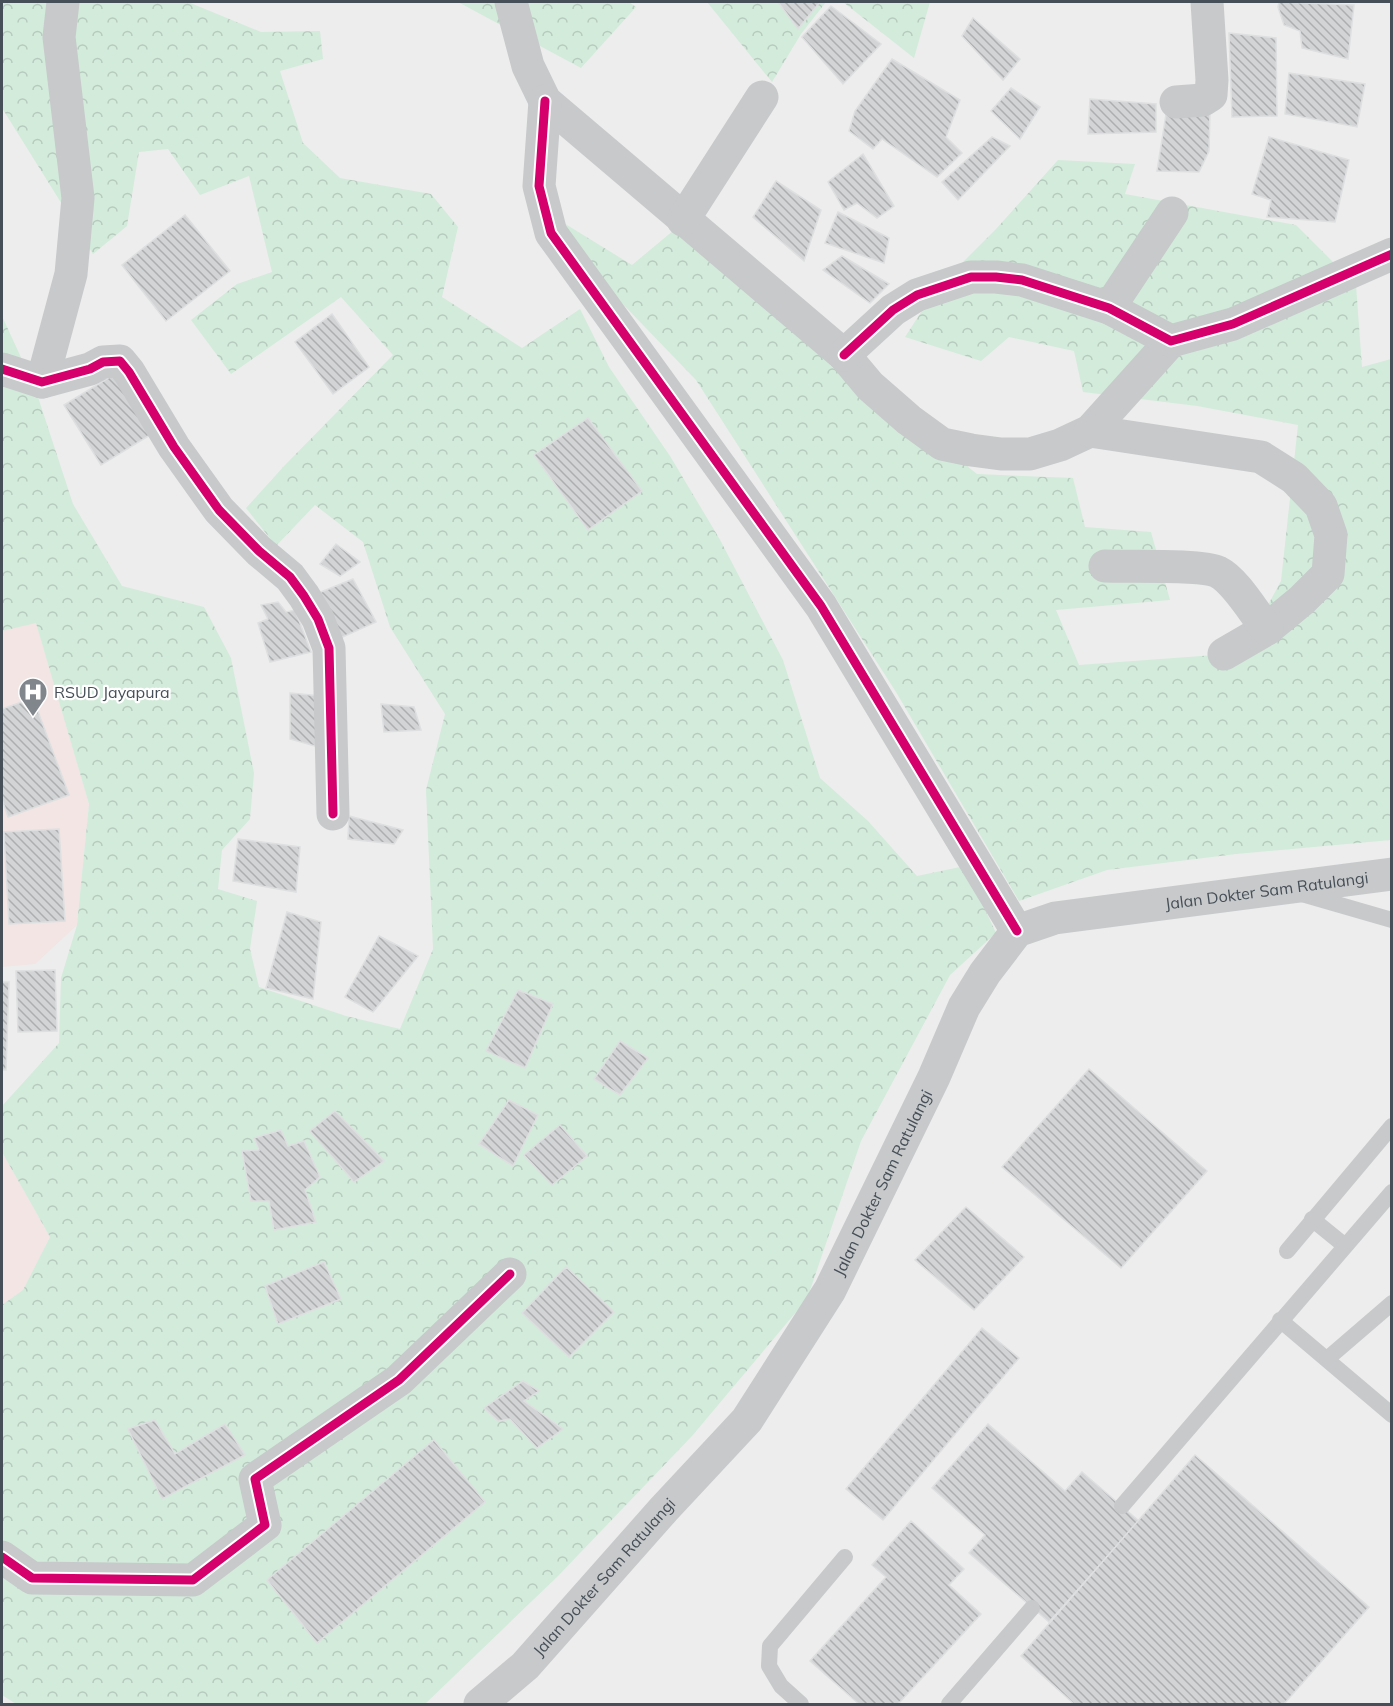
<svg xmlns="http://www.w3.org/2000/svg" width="1393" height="1706" font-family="Mulish,sans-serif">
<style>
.medical{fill:#f2e5e4}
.forest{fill:url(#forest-crowns)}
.building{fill:url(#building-back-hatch);stroke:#dedfe0;stroke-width:1.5}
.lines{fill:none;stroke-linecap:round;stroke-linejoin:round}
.service{stroke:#c7c9cb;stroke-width:16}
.minor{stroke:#c7c9cb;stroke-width:33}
.secondary{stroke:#c7c9cb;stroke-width:33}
.cycleway-casing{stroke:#fff;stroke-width:13}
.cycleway{stroke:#d6006c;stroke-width:9}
.labels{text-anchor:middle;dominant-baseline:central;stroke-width:4.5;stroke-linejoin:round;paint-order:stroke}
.poi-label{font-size:16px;fill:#464f57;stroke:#fff;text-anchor:start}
.street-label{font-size:16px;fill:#464f57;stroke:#fff}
</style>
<defs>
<pattern id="forest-crowns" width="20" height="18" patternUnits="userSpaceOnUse" patternTransform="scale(1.5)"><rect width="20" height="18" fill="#d3ebdb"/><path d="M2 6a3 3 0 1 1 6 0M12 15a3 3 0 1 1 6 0" fill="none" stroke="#b6cbbe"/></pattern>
<pattern id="building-back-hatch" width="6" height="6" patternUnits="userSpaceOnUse" patternTransform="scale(1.5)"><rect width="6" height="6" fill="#d3d4d6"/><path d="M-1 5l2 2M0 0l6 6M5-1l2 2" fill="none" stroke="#adaeb0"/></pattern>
</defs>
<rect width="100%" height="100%" fill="#ededed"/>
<g class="medical">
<path d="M36 622 89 804 77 925 35 964 2 967V631Z"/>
<path d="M2 1152 50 1237 23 1290 2 1305Z"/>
</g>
<g class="forest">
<path d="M2 2H188L261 32 320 31 323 59 280 71 303 143 340 178 431 194 458 227 442 297 522 348 580 309 609 367 670 456 719 538 783 660 820 778 868 821 917 876 965 866 996 933 950 975 861 1141 807 1299 692 1436 558 1576 425 1704H16L2 1695V1305L23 1290 50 1237 2 1152V1106L59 1043 61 978 77 925 89 804 36 623 2 631V316L35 388 73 504 122 586 204 607 231 658 254 773 250 819 222 850 218 889 257 901 250 949 259 987 346 1016 400 1029 433 949 426 790 445 714 390 627 363 542 315 505 276 546 246 508 285 465 393 355 341 297 231 374 191 320 237 284 272 272 249 176 200 195 168 149 139 152 127 226 93 254 2 108Z"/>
<path d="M458 2H629L636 7 581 68Z"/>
<path d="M707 2H826L801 34 772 82Z"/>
<path d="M843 2H930L914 58Z"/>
<path d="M1058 160 1135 164 1125 194 1296 225 1356 285 1362 367 1391 359V840L1236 854 1107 870 1019 901 896 692 696 380 589 269 554 217 632 265 692 215 874 392 977 474 1073 478 1085 527 1151 532 1170 600 1056 610 1079 665 1242 653 1281 581 1298 425 1197 406 1083 392 1074 351 1009 337 981 361 905 337 936 289 996 229Z"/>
</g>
<g class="building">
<path d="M778 2H820L798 29Z"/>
<path d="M1279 2 1354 5 1348 59 1302 48 1300 31 1284 25 1278 7Z"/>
<path d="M831 6 881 44 843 84 802 37Z"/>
<path d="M973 18 1020 59 1003 80 962 36Z"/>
<path d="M1229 33 1276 38 1277 116 1232 117Z"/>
<path d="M892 59 960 100 946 137 962 153 937 177 882 139 873 149 849 131 855 111Z"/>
<path d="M1289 73 1365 84 1357 127 1285 114Z"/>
<path d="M1011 88 1040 107 1020 139 991 111Z"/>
<path d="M1090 99 1156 104V132L1088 134Z"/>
<path d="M1167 108 1210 111 1209 151 1199 172 1157 171Z"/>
<path d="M992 137 1010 146 958 200 942 182Z"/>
<path d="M1269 137 1349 160 1335 222 1267 217 1271 200 1252 194Z"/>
<path d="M863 154 894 206 877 218 857 203 844 210 828 182Z"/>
<path d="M776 181 821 210 804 261 753 217Z"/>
<path d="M838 212 889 238 884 263 825 243Z"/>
<path d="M185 215 230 271 166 321 122 265Z"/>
<path d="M842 256 889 284 870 303 823 270Z"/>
<path d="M332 314 369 367 333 394 295 342Z"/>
<path d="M118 372 155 432 101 465 64 405Z"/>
<path d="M588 418 642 491 588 530 534 455Z"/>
<path d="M336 544 360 562 340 576 320 564Z"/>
<path d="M353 579 376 622 336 640 316 594Z"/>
<path d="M278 602 286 612 295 610 311 652 270 662 258 623 268 619 261 605Z"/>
<path d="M290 693 321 696 322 748 290 739Z"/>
<path d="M33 698 69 795 8 817 2 799V709Z"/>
<path d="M381 704 414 707 421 730 384 732Z"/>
<path d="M349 816 403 830 394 844 348 839Z"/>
<path d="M59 829 65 921 9 924 4 832Z"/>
<path d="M238 839 300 847 296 892 233 881Z"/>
<path d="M287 912 321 922 313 999 266 988Z"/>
<path d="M379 936 418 956 373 1012 345 997Z"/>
<path d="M55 970 57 1031 18 1032 16 971Z"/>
<path d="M2 982H9L6 1070H2Z"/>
<path d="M518 990 553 1004 525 1068 486 1051Z"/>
<path d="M620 1041 648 1058 620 1095 594 1079Z"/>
<path d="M1089 1069 1207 1171 1121 1268 1002 1167Z"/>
<path d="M509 1100 538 1115 513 1166 479 1144Z"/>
<path d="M335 1111 384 1161 354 1182 310 1131Z"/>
<path d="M560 1125 587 1156 552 1185 524 1155Z"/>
<path d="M281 1130 288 1146 304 1141 320 1177 305 1190 316 1222 274 1230 269 1201H251L242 1151 259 1150 254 1138Z"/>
<path d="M966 1207 1024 1257 974 1310 915 1260Z"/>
<path d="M324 1262 341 1299 278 1324 265 1286Z"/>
<path d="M566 1267 614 1312 569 1357 522 1313Z"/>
<path d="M982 1328 1019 1358 883 1520 846 1489Z"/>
<path d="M523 1381 539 1391 524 1401 563 1429 537 1448 510 1419 498 1421 484 1408Z"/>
<path d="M155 1420 175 1454 225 1424 245 1455 162 1499 128 1429Z"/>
<path d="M988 1424 1065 1491 1082 1472 1139 1521 1049 1622 969 1553 985 1535 932 1488Z"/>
<path d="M434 1440 485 1502 317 1643 267 1580Z"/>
<path d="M1195 1455 1369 1607 1284 1704H1074L1021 1656Z"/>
<path d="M911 1521 964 1569 949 1585 981 1614 898 1704H859L810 1661 886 1577 872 1565Z"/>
</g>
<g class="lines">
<g class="service">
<path d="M1302 894 1392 920"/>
<path d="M1312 1219 1344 1245"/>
<path d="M1287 1251 1392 1126"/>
<path d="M1280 1320 1392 1415"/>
<path d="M1327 1359 1392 1303"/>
<path d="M1122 1506 1392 1192"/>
<path d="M801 1704 781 1686 769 1666 770 1646 845 1557"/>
<path d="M949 1704 1032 1608"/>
</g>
<g class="minor">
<path d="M511 2 528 66 545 101 844 355 870 386 909 420 942 444 971 450 1001 454H1030L1060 445 1090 431 1171 341"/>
<path d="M545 101 539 186 551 233 821 606 1017 931"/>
<path d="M1176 102 1203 100 1211 95 1212 80 1207 2"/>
<path d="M683 220 762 97"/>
<path d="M1109 308 1172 213"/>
<path d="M844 355 893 310 917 295 971 277H996L1022 280 1109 308 1171 341 1233 324 1392 254"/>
<path d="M2 369 42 382 90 369 103 362 120 361 129 372 174 447 219 510 259 551 290 577 304 596 318 619 329 648 333 814"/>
<path d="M42 382 71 274 78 198 59 37 63 2"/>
<path d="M1090 431 1261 457 1294 478 1321 506 1331 535 1328 574 1302 600 1267 629 1224 654"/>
<path d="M1105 566C1127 567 1203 564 1218 572 1236 581 1254 613 1267 629"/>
<path d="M2 1557 32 1578 193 1580 265 1525 255 1479 399 1380 510 1274"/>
</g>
<path class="secondary" id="s1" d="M480 1704 525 1666 664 1509 747 1420 830 1290 934 1077 964 1007 985 973 1017 931 1055 918 1392 874"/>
<g class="cycleway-casing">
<g id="cycleway">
<path d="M545 101 539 186 551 233 821 606 1017 931"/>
<path d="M844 355 893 310 917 295 971 277H996L1022 280 1109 308 1171 341 1233 324 1392 254"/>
<path d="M2 369 42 382 90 369 103 362 120 361 129 372 174 447 219 510 259 551 290 577 304 596 318 619 329 648 333 814"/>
<path d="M2 1557 32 1578 193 1580 265 1525 255 1479 399 1380 510 1274"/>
</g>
</g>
<use href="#cycleway" class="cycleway"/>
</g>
<defs>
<g id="hospital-pin" transform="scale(1.5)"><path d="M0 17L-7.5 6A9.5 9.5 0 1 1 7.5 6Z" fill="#80868c" stroke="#fff"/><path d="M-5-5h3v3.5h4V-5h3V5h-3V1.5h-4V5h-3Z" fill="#fff"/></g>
</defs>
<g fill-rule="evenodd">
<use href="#hospital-pin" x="33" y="692"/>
</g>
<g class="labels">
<g class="poi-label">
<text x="54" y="692">RSUD Jayapura</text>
</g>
<g class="street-label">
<text stroke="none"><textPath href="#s1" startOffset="1204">Jalan Dokter Sam Ratulangi</textPath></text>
<text stroke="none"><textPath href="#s1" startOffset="664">Jalan Dokter Sam Ratulangi</textPath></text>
<text stroke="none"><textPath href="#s1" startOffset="178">Jalan Dokter Sam Ratulangi</textPath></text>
</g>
</g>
<rect width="1393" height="1706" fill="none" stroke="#464f57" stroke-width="6"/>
</svg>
